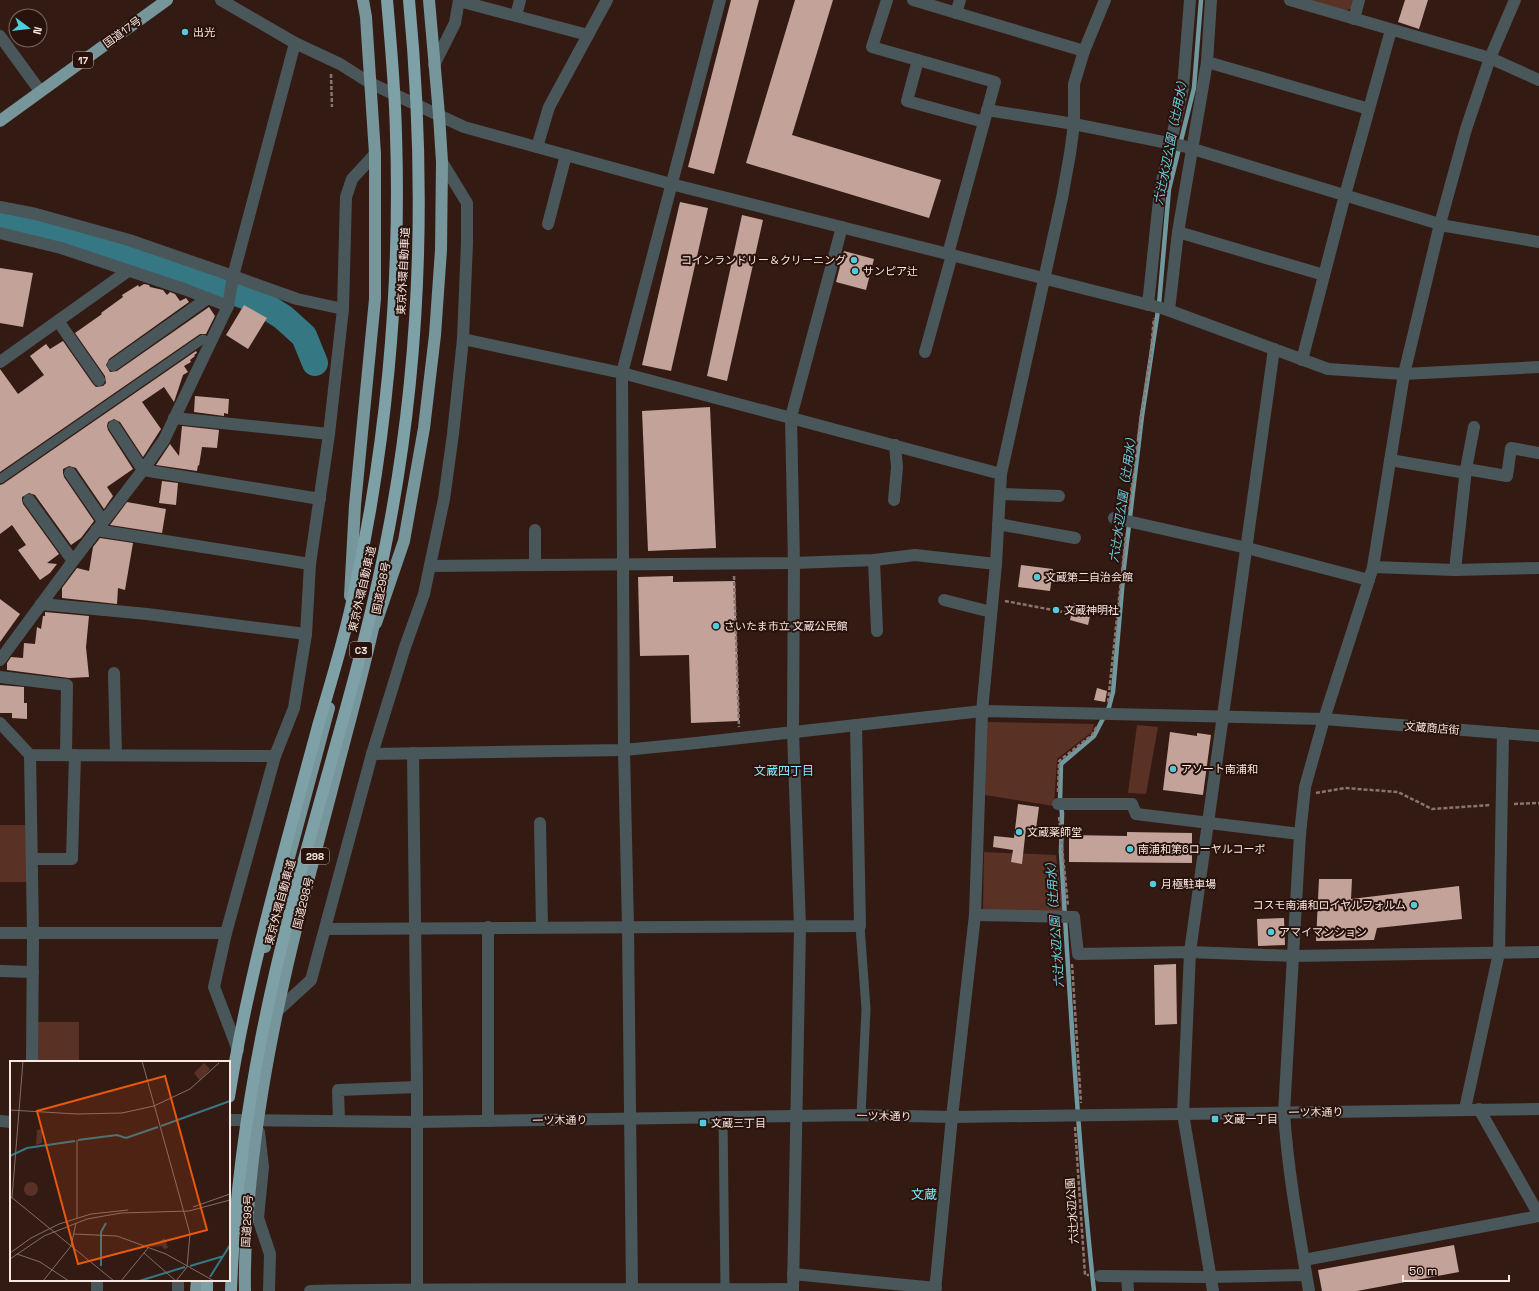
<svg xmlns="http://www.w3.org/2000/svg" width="1539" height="1291" font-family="'Space Grotesk','Noto Sans JP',sans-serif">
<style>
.green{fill:#593125}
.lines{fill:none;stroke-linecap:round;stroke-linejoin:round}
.stream{stroke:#70999f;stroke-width:4.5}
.river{stroke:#357782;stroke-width:26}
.building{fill:#c2a299}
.path{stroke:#89746e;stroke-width:2.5;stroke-dasharray:4 2;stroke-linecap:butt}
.service{stroke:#4a575a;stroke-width:9}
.minor{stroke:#4a575a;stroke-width:12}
.tertiary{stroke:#4a575a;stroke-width:12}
.trunk{stroke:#76969c;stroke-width:12}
.motorway{stroke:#7ea1a7;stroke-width:12}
.motorway-bridge{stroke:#7ea1a7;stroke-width:12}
.poi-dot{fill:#54cadd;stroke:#28120b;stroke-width:1.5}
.labels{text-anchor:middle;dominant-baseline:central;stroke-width:4;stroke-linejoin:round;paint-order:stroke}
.shield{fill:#28120b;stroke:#baa7a2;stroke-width:1}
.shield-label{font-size:10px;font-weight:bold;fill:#f8e7e2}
.street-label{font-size:11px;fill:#f8e7e2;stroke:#28120b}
.poi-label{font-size:11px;fill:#f8e7e2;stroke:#28120b;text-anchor:start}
.water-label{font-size:12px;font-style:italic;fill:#6cd3e4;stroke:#28120b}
.neighbourhood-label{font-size:12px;fill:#81e9fb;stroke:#28120b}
.quarter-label{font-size:13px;fill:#81e9fb;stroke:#28120b}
.inset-river{fill:none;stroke:#357782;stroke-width:2}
.inset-road{fill:none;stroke:#826d66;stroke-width:1}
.view{fill:#e8590c;fill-opacity:0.15;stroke:#e8590c;stroke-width:2}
.inset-edge{fill:none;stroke:#f8e7e2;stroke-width:2}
</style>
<rect width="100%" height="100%" fill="#331b14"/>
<g class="green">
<path d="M1308 0H1354L1352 8 1345 11Z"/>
<path d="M987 722 1094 724 1092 732 1057 759 1054 806 985 795Z"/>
<path d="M1137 725 1158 727 1146 794 1128 793Z"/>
<rect x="0" y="825" width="28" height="57"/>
<path d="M984 852 1056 855 1064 917 983 911Z"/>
<rect x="32" y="1022" width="47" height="40"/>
</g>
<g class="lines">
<path class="stream" d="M1094 1291C1078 1145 1070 999 1061 852L1062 813 1060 801 1061 764 1094 736 1109 707 1113 692 1124 567 1142 416 1159 304 1169 189 1194 88 1201 0"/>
<path class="river" d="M0 223 125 254 250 298 267 307 283 317 304 336 315 363"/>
</g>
<g class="building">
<path d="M731 0H759L714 174 688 167Z"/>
<path d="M795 0H833L792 135 941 180 929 218 746 163Z"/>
<path d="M1405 0H1428L1419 29 1398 22Z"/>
<path d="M680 202 708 208 671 371 642 365Z"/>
<path d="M742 215 763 220 727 381 707 376Z"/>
<path d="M844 251 874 259 866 290 836 282Z"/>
<path d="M0 268 33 273 23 327 0 323Z"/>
<path d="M144 284 149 285 150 287 163 290 167 295 170 292 175 294 180 301 186 298 189 302 109 359 106 365 110 372 117 371 209 307 215 316 206 334H200L0 472V369L18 394 44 375 30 356 46 344 50 349 63 341 93 384 96 387 103 386 106 383 105 376 75 333 102 314 101 313 123 297 122 295 138 285 139 287Z"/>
<path d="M244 305 267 318 248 349 226 335Z"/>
<path d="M196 351 197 353 194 355 195 356 190 360 191 362 184 366 188 372 183 375 174 402 164 387 142 402 161 429 143 457 120 422 114 419 108 422 107 426 108 430 133 469 107 487 113 496 104 509 76 468 69 466 63 469V473L64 477 94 521 81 538 71 545 35 495 29 493 22 497V500L23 504 59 554 47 563 57 564 50 573 40 580 18 550 26 545 12 525 0 534V485L3 484Z"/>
<path d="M195 396 229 399 228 414 224 413V416L194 412Z"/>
<path d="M710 407 716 548 648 551 642 411Z"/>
<path d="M182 426 219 430 217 448 202 447 199 466 198 465 197 471 156 465 170 444 179 456Z"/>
<path d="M162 481 178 483 176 505 159 503Z"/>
<path d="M127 502 166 509 162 533 110 525Z"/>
<path d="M100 538 133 543 125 590 118 588 117 604 62 598V588L77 568 89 571 93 547Z"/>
<path d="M1021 565 1053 569 1050 591 1018 587Z"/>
<path d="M673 576V582L735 581 739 721 691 723 689 655 640 656 638 577Z"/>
<path d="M0 599 20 614 0 642Z"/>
<path d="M1074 603 1092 608 1088 625 1070 620Z"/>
<path d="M45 612 89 616 86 647 89 677 69 678 7 670V663L11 657 23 658 24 643 35 644 37 627 41 629 43 616H45Z"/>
<path d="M0 685 24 687V703H27V719L12 718V713H0Z"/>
<path d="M1097 688 1107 691 1105 702 1094 700Z"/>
<path d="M1170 732 1197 736V733L1211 735 1203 795 1163 790Z"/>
<path d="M1018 804 1039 807 1036 829 1026 828 1022 864 1011 862 1013 850 993 847 994 836 1014 838Z"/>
<path d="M1127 832 1192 833V863L1069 862V835L1127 836Z"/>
<path d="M1319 879H1352L1351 899 1459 886 1462 919 1377 928 1374 940 1316 941Z"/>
<path d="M1284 918 1285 945 1258 946 1257 919Z"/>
<path d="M1176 964 1177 1024 1155 1025 1154 965Z"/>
<path d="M1454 1245 1459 1272 1357 1291H1322L1318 1270Z"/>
</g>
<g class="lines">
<g class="path">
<path d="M331 74 332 107"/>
<path d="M1129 509 1141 414 1150 359 1154 318"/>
<path d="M734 576 739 727"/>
<path d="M1005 601 1069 613"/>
<path d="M1108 702 1126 534"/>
<path d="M1058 792 1059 761 1092 735 1097 726"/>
<path d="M1316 793 1345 788 1398 792 1432 809 1491 805"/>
<path d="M1514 804 1539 803"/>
<path d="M1059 817 1068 906"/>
<path d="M1072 964 1081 1103"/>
<path d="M1075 1127 1085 1275H1089"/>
</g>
<g class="service">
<path d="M0 479 203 339 210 343"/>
<path d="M860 926 866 1009 861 1115"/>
<path d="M723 1117 725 1289"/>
</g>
<g class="minor">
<path d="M887 0 872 47 995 82 948 254"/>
<path d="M913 0 1084 51"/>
<path d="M1290 0 1490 58 1539 80"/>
<path d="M459 1 588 35"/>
<path d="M956 13 960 0"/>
<path d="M516 16 520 0"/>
<path d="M1354 19 1359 0"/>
<path d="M0 36 40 91"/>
<path d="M918 60 907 101 984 122"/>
<path d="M1207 62 1369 109"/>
<path d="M434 65 455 23 459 0"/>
<path d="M987 110 1074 124 1183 146 1446 226 1539 242"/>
<path d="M537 147 549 107 607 0"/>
<path d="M0 207 36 214 129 240 233 276 297 299 343 309"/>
<path d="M548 224 566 155"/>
<path d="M1178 232 1324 275"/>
<path d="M0 233 61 248 184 289 228 306"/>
<path d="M1148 305 1160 190 1183 88 1190 0"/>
<path d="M1165 309 1328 369 1404 374 1539 367"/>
<path d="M1169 310 1178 232 1207 62 1211 0"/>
<path d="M58 321 99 380"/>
<path d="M463 339 622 373 1001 474"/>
<path d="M925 352 952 255"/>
<path d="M1302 360 1345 195 1391 30"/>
<path d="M0 362 128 271"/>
<path d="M113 365 208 298"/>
<path d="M174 418 329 434"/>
<path d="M114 426 143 470 320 499"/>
<path d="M1390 460 1466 473"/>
<path d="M1466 469 1507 476 1511 448 1539 453"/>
<path d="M70 473 103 521"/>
<path d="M1000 494 1059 496"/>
<path d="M29 500 73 561"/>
<path d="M894 500 897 467 895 445"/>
<path d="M1114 518 1247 548 1369 580"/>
<path d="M998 524 1075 538"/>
<path d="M96 530 310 564"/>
<path d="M535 530V565"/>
<path d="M874 560 877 631"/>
<path d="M430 566 794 563 874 560 915 555 996 564"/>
<path d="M1373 567 1455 570 1539 568"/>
<path d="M1455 570 1466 469 1474 427"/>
<path d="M944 600 991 612"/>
<path d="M41 604 147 614 306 634"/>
<path d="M114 673 116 755"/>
<path d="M0 677 67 685 66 755"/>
<path d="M0 723 30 755 275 756"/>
<path d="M413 753 417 1087V1291"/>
<path d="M372 754 624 750 696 743 982 711 1324 719 1539 736"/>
<path d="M30 755 33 933 32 1062"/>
<path d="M1058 804H1132L1136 814 1300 834"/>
<path d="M540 823 542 927"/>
<path d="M32 859H72L75 755"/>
<path d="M975 915 1074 917 1078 954 1190 952 1293 956 1539 952"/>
<path d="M488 927V1121"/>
<path d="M325 929 860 926 856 725"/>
<path d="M0 933H226"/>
<path d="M0 971 33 972"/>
<path d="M276 1012 311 980 372 754 405 647 424 594 444 499 453 434 463 339 467 243V203L442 162"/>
<path d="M238 1050 214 987 226 933 275 756 294 708 306 634 310 564 329 434 343 309 346 197 352 179 375 154"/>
<path d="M1465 1109 1499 953 1503 733"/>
<path d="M1479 1109 1539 1215"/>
<path d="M339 1121 338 1090 417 1087"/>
<path d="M259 1132 263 1167 258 1218 270 1254 269 1291"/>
<path d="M1304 1260 1539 1216"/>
<path d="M793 1274 936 1288"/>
<path d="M1100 1276 1210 1277 1306 1275"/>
<path d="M1127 1277 1128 1291"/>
<path d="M97 1280V1291"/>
<path d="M178 1291V1280"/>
<path d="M310 1291C471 1288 632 1290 793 1289"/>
<path d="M632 1291 628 927 624 750 622 373 720 0"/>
<path d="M793 1291 800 927 793 731 794 563 791 417 842 227"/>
<path d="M935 1291 952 1117 975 915 982 711 996 564 1001 474 1062 198 1070 154 1074 124V84L1084 51 1105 0"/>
<path d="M1213 1291 1183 1114 1190 952 1274 349"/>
</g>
<g class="tertiary">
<path d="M221 0 295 43 340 64 370 83 464 127 671 184 1165 309"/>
<path d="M0 660 73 561 143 470 164 440 228 306 233 276 295 43"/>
<path d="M229 1120 417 1122 861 1115 952 1117 1539 1109"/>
<path d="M0 1121 11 1122"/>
<path d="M1309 1291C1299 1232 1288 1173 1284 1113L1300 834 1305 787 1324 719 1373 567 1404 374 1440 224 1466 129 1490 58 1515 0"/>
</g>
<g class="trunk">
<path d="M0 121 167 0"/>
<path d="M350 596 355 505 375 299V154L366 17 363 0"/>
<path d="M376 623 404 541 424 428 435 335 441 250 442 162 439 115 429 0"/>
<path d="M265 947 329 708"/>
<path d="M196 1291 197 1280"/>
<path d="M245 1291C244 1247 248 1203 253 1159 267 1035 299 914 331 793 346 734 363 675 376 615"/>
</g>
<path class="motorway" d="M207 1291V1280"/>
<g class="motorway-bridge">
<path d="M229 1097C249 971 285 849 318 726 330 685 343 644 352 602 386 451 401 289 396 134 395 89 391 45 387 0"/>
<path d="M231 1291C235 1166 257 1041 288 920 320 793 362 667 387 538 422 361 426 179 409 0"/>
</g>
</g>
<g class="poi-dot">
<circle cx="185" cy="32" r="4"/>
<circle cx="854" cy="260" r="4"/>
<circle cx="855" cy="271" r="4"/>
<circle cx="1037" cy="577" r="4"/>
<circle cx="1056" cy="610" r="4"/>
<circle cx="716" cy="626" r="4"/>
<circle cx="1173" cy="769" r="4"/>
<circle cx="1019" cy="832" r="4"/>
<circle cx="1130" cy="849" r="4"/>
<circle cx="1153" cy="884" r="4"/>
<circle cx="1414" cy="905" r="4"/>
<circle cx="1271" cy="932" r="4"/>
<rect x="1211" y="1115" width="8" height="8" rx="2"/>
<rect x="699" y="1119" width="8" height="8" rx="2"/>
</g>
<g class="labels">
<g class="shield">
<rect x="73" y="52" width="20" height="16" rx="3"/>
<rect x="350" y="642" width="22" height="16" rx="3"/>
<rect x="301" y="848" width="28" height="16" rx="3"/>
</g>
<g class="shield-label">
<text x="83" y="60">17</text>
<text x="361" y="650">C3</text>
<text x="315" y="856">298</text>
</g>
<g class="street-label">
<text transform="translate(122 32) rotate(-36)">国道17号</text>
<text transform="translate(403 271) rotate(-87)">東京外環自動車道</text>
<text transform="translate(381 588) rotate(-79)">国道298号</text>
<text transform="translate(362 589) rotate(-77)">東京外環自動車道</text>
<text transform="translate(1432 728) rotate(4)">文蔵商店街</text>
<text transform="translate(280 902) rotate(-75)">東京外環自動車道</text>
<text transform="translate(303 903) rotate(-76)">国道298号</text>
<text transform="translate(1316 1112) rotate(-1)">一ツ木通り</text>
<text transform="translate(884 1116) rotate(1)">一ツ木通り</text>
<text transform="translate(560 1120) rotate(-1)">一ツ木通り</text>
<text transform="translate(1072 1211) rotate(-94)">六辻水辺公園</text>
<text transform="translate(247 1221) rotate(-87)">国道298号</text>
</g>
<g class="poi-label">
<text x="193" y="32">出光</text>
<text x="846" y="260" text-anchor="end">コインランドリー＆クリーニング</text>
<text x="863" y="271">サンピア辻</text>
<text x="1045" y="577">文蔵第二自治会館</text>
<text x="1064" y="610">文蔵神明社</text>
<text x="724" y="626">さいたま市立 文蔵公民館</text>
<text x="1181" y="769">アソート南浦和</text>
<text x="1027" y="832">文蔵薬師堂</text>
<text x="1138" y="849">南浦和第6ローヤルコーポ</text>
<text x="1161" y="884">月極駐車場</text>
<text x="1406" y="905" text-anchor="end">コスモ南浦和ロイヤルフォルム</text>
<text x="1279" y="932">アマイマンション</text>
<text x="1223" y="1119">文蔵一丁目</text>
<text x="711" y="1123">文蔵三丁目</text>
</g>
<g class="water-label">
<text transform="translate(1171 140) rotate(-79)">六辻水辺公園（辻用水）</text>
<text transform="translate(1123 497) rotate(-82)">六辻水辺公園（辻用水）</text>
<text transform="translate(1055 922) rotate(-94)">六辻水辺公園（辻用水）</text>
</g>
<g class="neighbourhood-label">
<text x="784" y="771">文蔵四丁目</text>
</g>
<g class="quarter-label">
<text x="924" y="1194">文蔵</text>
</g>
</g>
<g transform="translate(10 1061)">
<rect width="220" height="220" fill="#331b14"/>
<path d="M194 2 200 8 190 20 184 12ZM32 68V82L26 84 27 69ZM14 128a7 7 0 1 1 14 0a7 7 0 1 1-14 0ZM155 177 158 187 154 188 152 185 139 186Z" fill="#593125"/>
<path class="inset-river" d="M151 65 220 40M68 79 107 74 116 77 148 66M0 95 17 87 65 80M91 205V171L96 162M180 205 214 195M200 216 220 184M129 220 175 206"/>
<path class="inset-road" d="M132 0 180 173 177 206 166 220M0 49 67 53 112 52 144 45 180 28 209 2M0 135 104 220M2 137 13 0M183 146 220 133M67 157V79M64 173 107 175 156 193 204 220M0 192 21 177 49 163 81 153 118 149M134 192 166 220M7 193 30 201 59 220M0 198 34 175 77 158 111 152 179 150 220 139M33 220 61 185 66 162M111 220 138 187"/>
<path class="view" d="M155 15 197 169 68 203 27 50Z"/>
<rect width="220" height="220" class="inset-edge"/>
</g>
<g transform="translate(28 28) rotate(105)"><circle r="19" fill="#28120b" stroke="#7b6761"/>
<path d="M0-3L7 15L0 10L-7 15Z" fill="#54cadd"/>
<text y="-6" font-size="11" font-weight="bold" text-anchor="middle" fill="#f8e7e2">N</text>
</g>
<path d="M1403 1275v6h106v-6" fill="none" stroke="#f8e7e2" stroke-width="2"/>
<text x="1409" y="1275" font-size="12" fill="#f8e7e2" stroke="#28120b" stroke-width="3" paint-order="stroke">50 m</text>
</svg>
